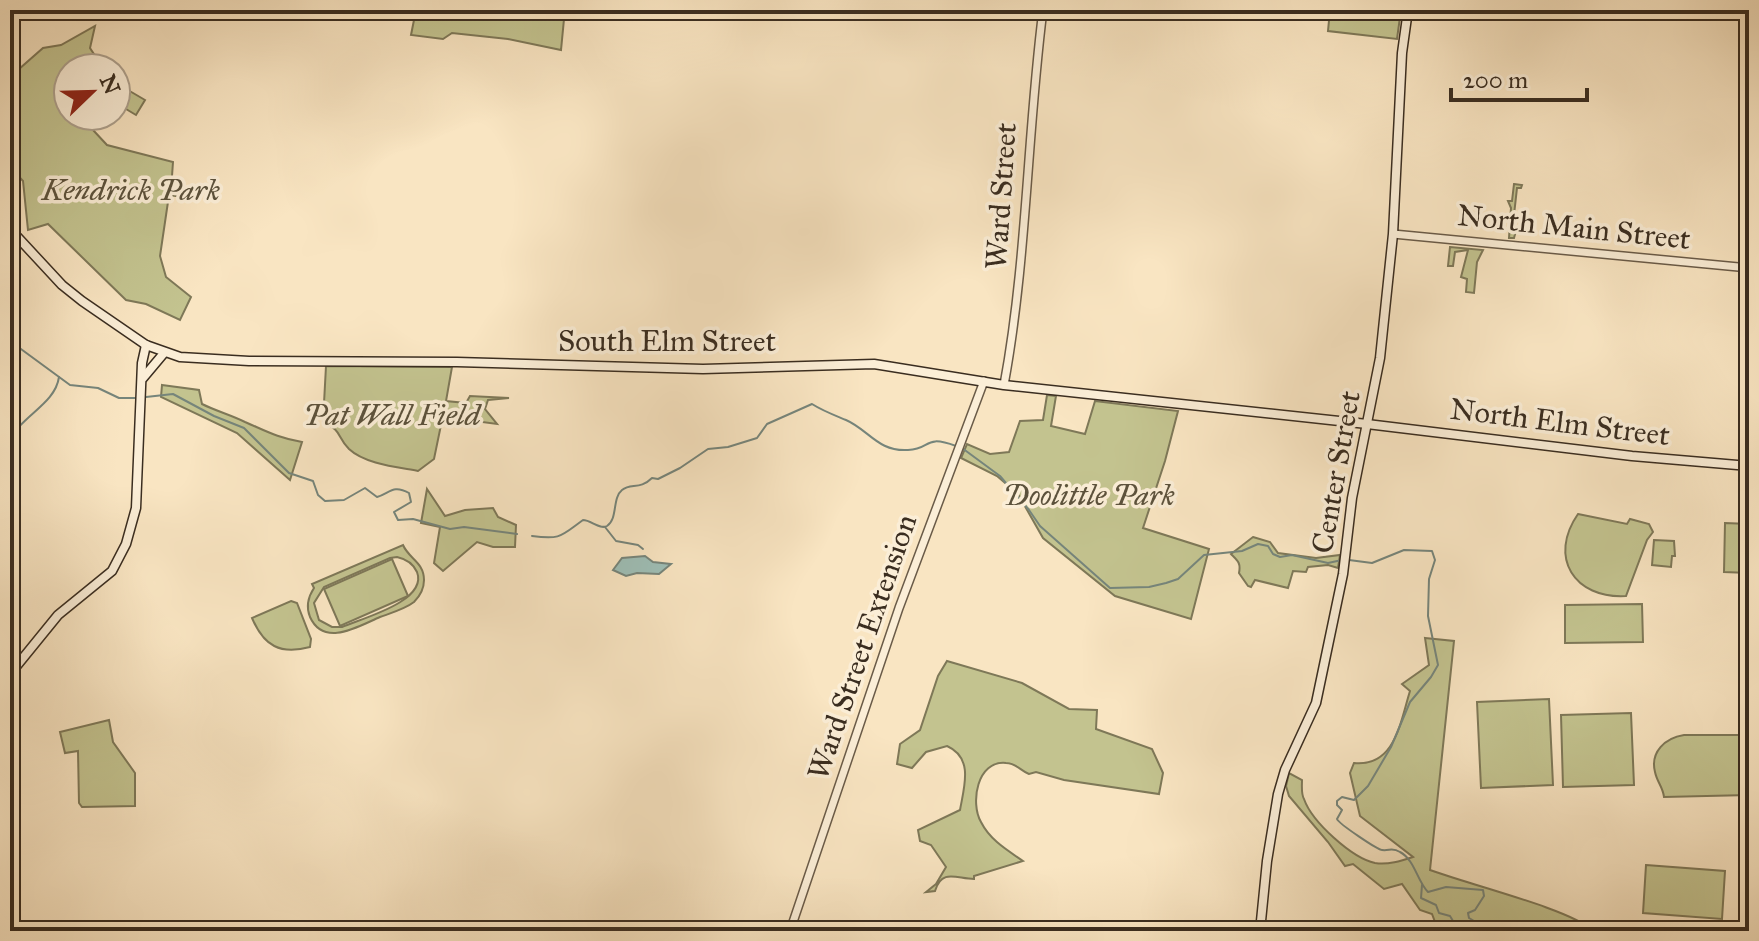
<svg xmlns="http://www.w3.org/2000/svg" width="1759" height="941" font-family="'IM FELL Great Primer',serif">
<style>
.green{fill:#c3c38f;stroke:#7e7858;stroke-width:2;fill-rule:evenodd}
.water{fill:#9ebfb7;stroke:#76857b;stroke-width:2}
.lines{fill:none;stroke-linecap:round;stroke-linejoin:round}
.stream{stroke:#76857b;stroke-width:2}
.tertiary-casing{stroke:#6a5b48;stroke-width:10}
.secondary-casing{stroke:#3a2d20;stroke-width:11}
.tertiary{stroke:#fbeed7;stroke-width:7}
.secondary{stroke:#fbeed7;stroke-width:8}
.labels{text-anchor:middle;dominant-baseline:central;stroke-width:7;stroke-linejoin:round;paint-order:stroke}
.park-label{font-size:30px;font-style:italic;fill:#5c523c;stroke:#fbeed7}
.street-label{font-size:30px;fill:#3a2d20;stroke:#fbeed7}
</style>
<rect width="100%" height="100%" fill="#f9e5c2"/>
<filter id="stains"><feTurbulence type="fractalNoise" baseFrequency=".0025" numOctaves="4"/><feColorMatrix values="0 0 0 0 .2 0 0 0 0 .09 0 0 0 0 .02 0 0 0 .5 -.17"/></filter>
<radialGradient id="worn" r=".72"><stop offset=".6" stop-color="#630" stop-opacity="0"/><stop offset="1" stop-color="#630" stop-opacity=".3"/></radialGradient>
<g class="green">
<path d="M416 10H555L564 19 561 50 508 39 452 33 443 39 411 35Z"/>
<path d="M1330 10H1401L1397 39 1328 31Z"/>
<path d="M95 26 90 48 103 68H68V116H80L107 145 173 162 171 190 198 191 197 199 169 195 160 256 166 277 191 297 180 320 146 304 126 300 48 224 28 230 23 181 10 167V77L43 48 61 45Z"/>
<path d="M116 83 145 100 136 115 116 103Z"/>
<path d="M1514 184 1522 185 1521 188H1517L1513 224 1517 227 1514 238H1509L1511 208 1508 201H1512Z"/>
<path d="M1450 247 1483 250 1477 262 1474 293 1466 292 1467 279 1461 277 1468 250 1455 252 1453 266H1448Z"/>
<path d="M326 366 452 367 446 401 466 403 470 396 509 398 488 400 485 409 497 424 460 419 441 425 434 459 418 471C397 467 365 464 349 449 336 436 343 431 323 422Z"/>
<path d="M162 385 199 390 202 404C216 411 231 415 245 422 266 431 278 438 302 442L290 480 237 433 161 397Z"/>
<path d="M1047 395 1056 396 1051 426 1085 434 1095 401 1178 411 1165 461 1143 528 1209 549 1191 619 1115 596 1043 538 1018 494 997 476 961 458 967 444 990 454 1009 452 1020 421 1043 420Z"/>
<path d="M427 489 445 516 465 510 493 508 498 517 516 525 515 547H493L477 542 443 571 434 563 440 527 421 523Z"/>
<path d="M1578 514 1627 524 1630 519 1649 524 1653 532 1647 540 1626 596C1574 599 1548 557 1578 514Z"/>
<path d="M1725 523 1749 524V573L1724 572Z"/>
<path d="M1253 537 1270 542 1278 553 1316 558 1340 555 1338 568 1328 565 1308 567 1306 572 1293 571 1288 588 1255 580 1251 587 1248 586 1239 573C1241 563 1238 561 1231 554Z"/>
<path d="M1654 540 1674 541 1675 556H1672L1671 567 1652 565Z"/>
<path d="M403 545C409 559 424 562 424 580 424 588 420 596 414 602 405 609 391 613 380 617 359 626 324 648 310 617 306 607 308 597 314 588L312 584ZM397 557C406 559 413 563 417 572 428 601 363 618 342 627H332L319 620 314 603 324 587 390 558Z"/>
<path d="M392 559 408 596 340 626 324 589Z"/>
<path d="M291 601 297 603 311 639 310 647C280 655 264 646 252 618Z"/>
<path d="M1642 604 1643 642 1565 643V605Z"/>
<path d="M1425 638 1454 641 1430 870C1464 883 1574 910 1593 931H1424L1435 922 1432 914 1420 910 1402 884 1384 889 1353 864 1345 866 1328 842 1289 796 1286 786 1289 773 1302 780C1302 786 1301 794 1304 799 1312 822 1352 858 1375 863 1388 865 1401 861 1413 857L1360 816 1350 773 1354 763C1395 767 1400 723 1410 691L1402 684 1429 665Z"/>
<path d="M947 661 1022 683 1069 709 1097 710 1096 729 1152 749 1163 773 1159 794 1064 780 1036 772 1029 774C1021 771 1016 763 1006 763 977 760 970 803 981 822 990 840 1007 850 1023 861L974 876V879C957 879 942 868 935 891L926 892 936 884 946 867 931 845 920 841 918 830 960 810C964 787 974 758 947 746L926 752 912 768 897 764 900 744 920 730 938 676Z"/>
<path d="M1549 699 1553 785 1481 788 1477 702Z"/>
<path d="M1631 713 1634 785 1563 787 1561 715Z"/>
<path d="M109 720 113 742 135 773V806L82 807 79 803 78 751 65 753 60 732Z"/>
<path d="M1684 735H1749V795L1664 797C1663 787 1657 782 1655 772 1650 752 1665 738 1684 735Z"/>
<path d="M1646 865 1725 871 1722 919 1643 913Z"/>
</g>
<path class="water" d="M645 556 653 562 671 564 659 574 637 573 626 576 613 570 622 558Z"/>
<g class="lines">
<g class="stream">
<path d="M10 341 70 385 98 388 119 398H135"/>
<path d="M146 397 173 394 214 416 244 428 289 473 313 481 318 495 325 501 344 500 365 488 377 497C390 493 393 484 409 493L411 502 394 512 398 520 413 519 450 529 464 527 517 534"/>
<path d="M10 441C20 416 55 405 59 377"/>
<path d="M962 448 1000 476 1029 510 1040 526 1110 588 1149 587 1166 583 1178 579 1204 555 1242 551 1258 544 1268 546 1273 554 1280 557 1292 555 1328 563 1342 560"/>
<path d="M605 527 616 541 638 545 643 549"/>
<path d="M532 536C561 540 561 536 583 520 591 520 600 530 607 526 618 519 612 498 622 490 631 483 640 490 652 478L658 479 680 468 708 449 728 447 757 438 767 424 812 404C823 411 834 415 846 420 869 430 878 452 908 450 932 449 923 434 956 446"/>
<path d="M1349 560 1372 563 1404 550 1432 551 1435 560 1429 579 1428 616 1438 665 1431 677 1410 702 1391 747 1368 786 1354 800 1342 797 1337 801V805L1342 810 1337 819C1339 824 1378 850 1382 850 1390 851 1392 847 1400 852 1415 860 1417 881 1428 892L1446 887 1483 890 1484 896 1475 910 1468 913 1469 918 1491 931"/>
<path d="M1422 885 1421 898 1436 905 1439 913 1450 916 1453 921 1430 931"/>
</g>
<g class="tertiary-casing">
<g id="tertiary">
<path d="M1393 234 1749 268"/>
<path d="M1004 385C1027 261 1027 134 1043 10"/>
<path d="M790 931 899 608 984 381"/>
</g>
</g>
<g class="secondary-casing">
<g id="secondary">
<path d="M10 229 62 285 82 301 146 345 180 357 249 361 457 362 703 369 874 364 1004 385 1367 424 1632 456 1749 466"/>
<path d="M143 378 164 353"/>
<path d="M10 674 58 615 112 571 126 544 136 508 142 363 146 345"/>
<path d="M1260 931 1267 861 1278 794 1285 770 1316 703 1343 574 1352 498 1380 358 1393 234 1402 53 1408 10"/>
</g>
</g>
<use href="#tertiary" class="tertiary"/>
<use href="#secondary" class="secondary"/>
</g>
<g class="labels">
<g class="park-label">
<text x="131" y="190">Kendrick Park</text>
<text x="392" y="415">Pat Wall Field</text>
<text x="1089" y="495">Doolittle Park</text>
</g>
<g class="street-label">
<text transform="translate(1001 196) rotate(-86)">Ward Street</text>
<text transform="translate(1574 227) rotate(6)">North Main Street</text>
<text x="667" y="341">South Elm Street</text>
<text transform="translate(1560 422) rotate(7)">North Elm Street</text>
<text transform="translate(1336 472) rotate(-80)">Center Street</text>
<text transform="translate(862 647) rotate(-71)">Ward Street Extension</text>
</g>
</g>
<rect width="1759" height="941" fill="none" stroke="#f9e5c2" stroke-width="40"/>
<rect x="12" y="12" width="1735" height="917" fill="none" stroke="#3a2d20" stroke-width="4"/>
<rect x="20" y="20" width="1719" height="901" fill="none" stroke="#3a2d20" stroke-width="2"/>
<g transform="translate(92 92) rotate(67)"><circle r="38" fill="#fbeed7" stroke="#aea18e" stroke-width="2"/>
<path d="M0-6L14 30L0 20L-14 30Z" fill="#8f2418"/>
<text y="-12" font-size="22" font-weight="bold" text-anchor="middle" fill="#3a2d20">N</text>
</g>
<path d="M1451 88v12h136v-12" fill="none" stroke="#3a2d20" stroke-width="4"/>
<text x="1463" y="88" font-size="24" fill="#3a2d20" stroke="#fbeed7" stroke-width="6" paint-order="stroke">200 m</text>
<rect width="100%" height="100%" filter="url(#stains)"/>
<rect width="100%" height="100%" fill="url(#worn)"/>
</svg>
